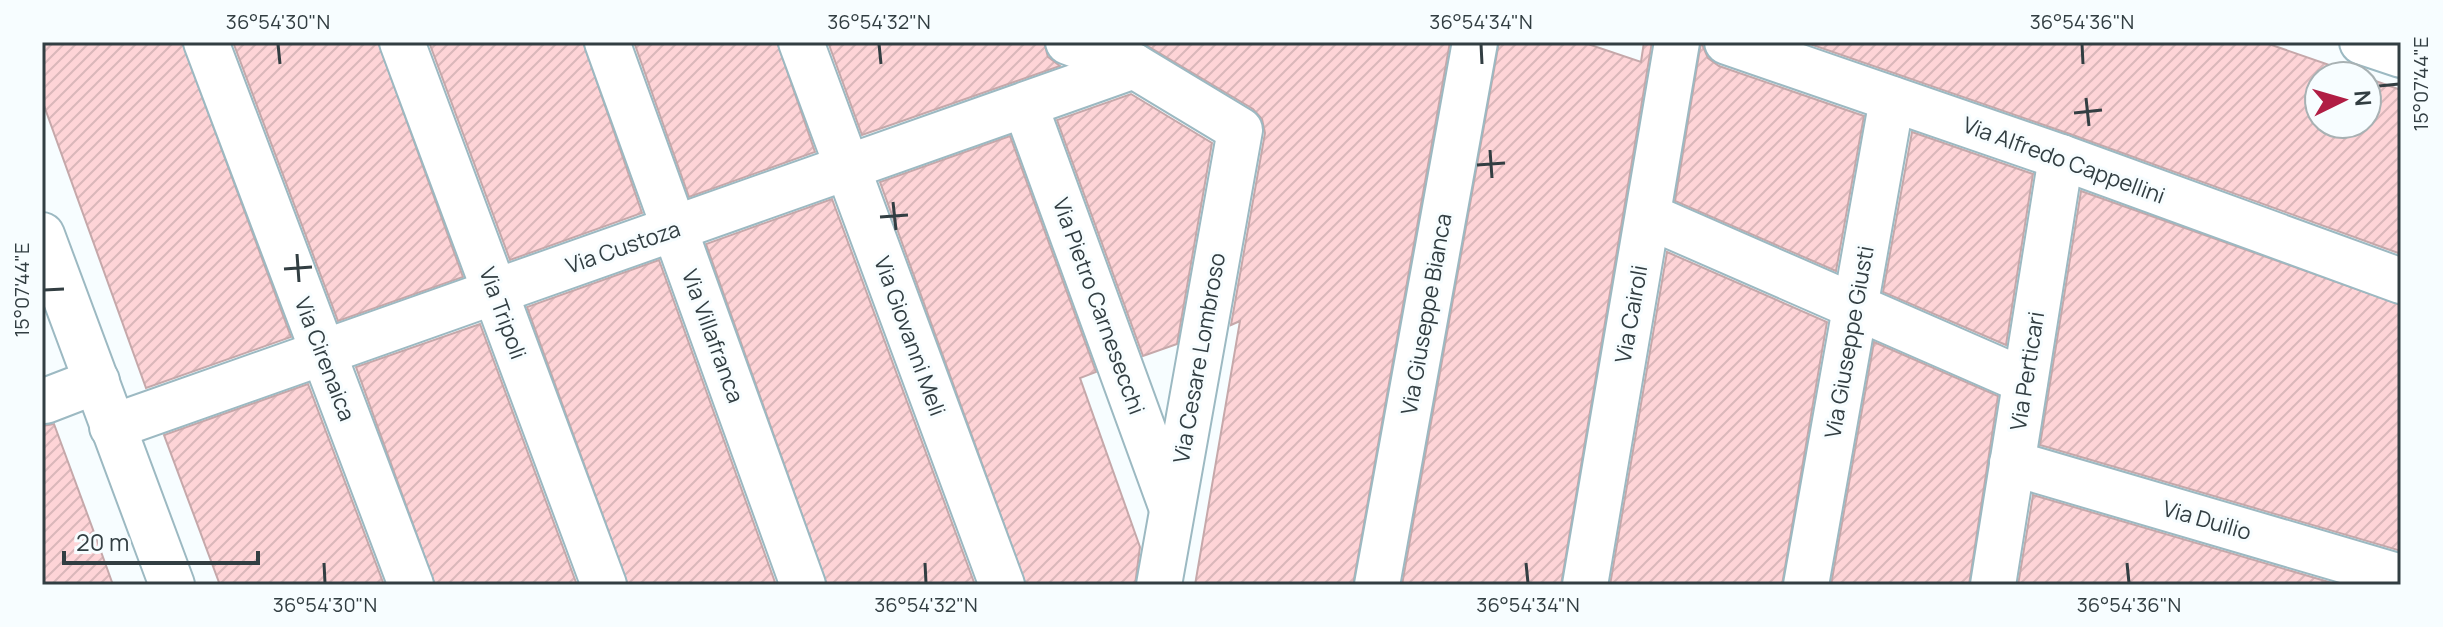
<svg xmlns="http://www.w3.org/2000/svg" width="2443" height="627" font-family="Manrope,sans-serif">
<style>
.building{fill:url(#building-hatch);stroke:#c5a8aa;stroke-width:2}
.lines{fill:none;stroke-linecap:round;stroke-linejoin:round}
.pedestrian-casing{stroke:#9cb9c2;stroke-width:48}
.minor-casing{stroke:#9cb9c2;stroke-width:48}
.tertiary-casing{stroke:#9cb9c2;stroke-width:48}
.secondary-casing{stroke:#9cb9c2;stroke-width:48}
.pedestrian{stroke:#fff;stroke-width:44}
.minor{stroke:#fff;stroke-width:44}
.tertiary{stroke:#fff;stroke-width:44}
.secondary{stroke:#fff;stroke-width:44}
.ticks{fill:none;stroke:#323e42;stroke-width:3}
.labels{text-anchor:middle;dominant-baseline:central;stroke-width:6;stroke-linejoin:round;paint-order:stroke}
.street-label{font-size:22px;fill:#323e42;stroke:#f7fdff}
.neatline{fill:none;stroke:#323e42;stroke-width:3}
.ticks-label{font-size:20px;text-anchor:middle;fill:#323e42}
</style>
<defs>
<pattern id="building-hatch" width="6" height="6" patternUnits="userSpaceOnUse" patternTransform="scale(2)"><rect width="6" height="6" fill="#fed4d7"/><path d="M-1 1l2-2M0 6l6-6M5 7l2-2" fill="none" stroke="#dab7ba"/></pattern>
</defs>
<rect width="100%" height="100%" fill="#f7fdff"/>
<g class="building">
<path d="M42 42H182L291 337 146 388 42 100Z"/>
<path d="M233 42H378L463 277 338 321Z"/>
<path d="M429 42H583L642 213 510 260Z"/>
<path d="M634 42H777L815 152 689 197Z"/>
<path d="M828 42H1044L1048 57 1060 66 862 135Z"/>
<path d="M1141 42H1450L1353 585H1195L1240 321 1231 325 1265 133 1262 119 1253 109Z"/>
<path d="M1499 42H1582L1641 62 1644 42H1652L1561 585H1402Z"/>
<path d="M1701 42 1708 58 1719 66 1864 116 1836 271 1675 201Z"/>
<path d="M1804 42H2263L2361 76H2319V124H2367V78L2401 90V254L2070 134Z"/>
<path d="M1131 94 1212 143 1177 344 1143 356 1057 120Z"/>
<path d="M1912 132 2033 174 2006 345 1883 292Z"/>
<path d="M1010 136 1096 372 1080 378 1140 547 1135 585H1026L880 182Z"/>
<path d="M2081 191 2401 305V551L2040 445Z"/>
<path d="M832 199 975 585H827L706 244Z"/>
<path d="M1667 252 1827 322 1782 585H1610Z"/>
<path d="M659 260 776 585H628L527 307Z"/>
<path d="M480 324 577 585H435L356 367Z"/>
<path d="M1874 342 1998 396 1969 585H1831Z"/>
<path d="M308 384 384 585H220L164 435Z"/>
<path d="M54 424 95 535 113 585H42V426Z"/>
<path d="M2033 495 2339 585H2018Z"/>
</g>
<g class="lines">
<g class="pedestrian-casing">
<path id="pedestrian" d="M45 401 97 381"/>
</g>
<g class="minor-casing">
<g id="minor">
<path d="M206 42 411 585"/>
<path d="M402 42 604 585"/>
<path d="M607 42 803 585"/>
<path d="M801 42 1002 585"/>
<path d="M1068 42 1134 66 1240 130 1159 585"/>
<path d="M2362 42 2401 55"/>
<path d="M1025 105 1171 506"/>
<path d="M1648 216 2025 381"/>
<path d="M112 427 1134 66"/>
<path d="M2012 463 2401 577"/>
<path d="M1377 585 1475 42"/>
<path d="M1585 585 1677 42"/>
<path d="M1806 585 1892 99"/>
<path d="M1993 585 2061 157"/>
</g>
</g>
<g class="tertiary-casing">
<path id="tertiary" d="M1727 42 2061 157 2401 281"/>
</g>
<g class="secondary-casing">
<path id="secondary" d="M42 235 172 585"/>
</g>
<use href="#pedestrian" class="pedestrian"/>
<use href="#minor" class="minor"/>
<use href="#tertiary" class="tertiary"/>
<use href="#secondary" class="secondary"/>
</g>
<path class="ticks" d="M278 44 280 64M879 44 881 64M1481 44 1482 64M2082 44 2083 64M2379 86 2399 84M2086 98 2089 126M2074 113 2102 110M1490 150 1492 178M1477 165 1505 163M893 202 896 230M880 217 908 215M297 254 299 282M284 269 312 267M44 290 64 289M324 563 325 583M925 563 926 583M1526 563 1528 583M2127 563 2129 583"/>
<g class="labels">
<g class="street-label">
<text transform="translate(2064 160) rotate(20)">Via Alfredo Cappellini</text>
<text transform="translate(623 247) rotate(-19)">Via Custoza</text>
<text transform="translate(1099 306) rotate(70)">Via Pietro Carnesecchi</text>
<text transform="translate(503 313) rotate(70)">Via Tripoli</text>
<text transform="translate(1426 314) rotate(-80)">Via Giuseppe Bianca</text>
<text transform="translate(1631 314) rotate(-80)">Via Cairoli</text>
<text transform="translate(713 336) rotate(70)">Via Villafranca</text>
<text transform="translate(910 336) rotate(70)">Via Giovanni Meli</text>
<text transform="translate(1849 342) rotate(-80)">Via Giuseppe Giusti</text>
<text transform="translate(1199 358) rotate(-80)">Via Cesare Lombroso</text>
<text transform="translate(325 359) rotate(69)">Via Cirenaica</text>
<text transform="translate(2027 371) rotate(-81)">Via Perticari</text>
<text transform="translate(2207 520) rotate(16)">Via Duilio</text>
</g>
</g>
<rect width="2443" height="627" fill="none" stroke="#f7fdff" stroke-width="88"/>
<g transform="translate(2343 100) rotate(85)"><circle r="38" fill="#f7fdff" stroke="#a8b1b3" stroke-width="2"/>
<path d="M0-6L14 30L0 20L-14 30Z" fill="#b01d44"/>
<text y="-12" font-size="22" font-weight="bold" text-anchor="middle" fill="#323e42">N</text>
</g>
<path d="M64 551v12h194v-12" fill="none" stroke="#323e42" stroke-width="4"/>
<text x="76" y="551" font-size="24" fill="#323e42" stroke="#f7fdff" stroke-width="6" paint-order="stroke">20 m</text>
<rect x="44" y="44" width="2355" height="539" class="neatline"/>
<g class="ticks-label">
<text x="278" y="29">36°54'30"N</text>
<text x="879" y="29">36°54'32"N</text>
<text x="1481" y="29">36°54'34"N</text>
<text x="2082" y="29">36°54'36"N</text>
<text transform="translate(2421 84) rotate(-90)" y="7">15°07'44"E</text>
<text transform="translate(22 290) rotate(-90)" y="7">15°07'44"E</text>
<text x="325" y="612">36°54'30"N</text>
<text x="926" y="612">36°54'32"N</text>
<text x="1528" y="612">36°54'34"N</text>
<text x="2129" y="612">36°54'36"N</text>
</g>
</svg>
